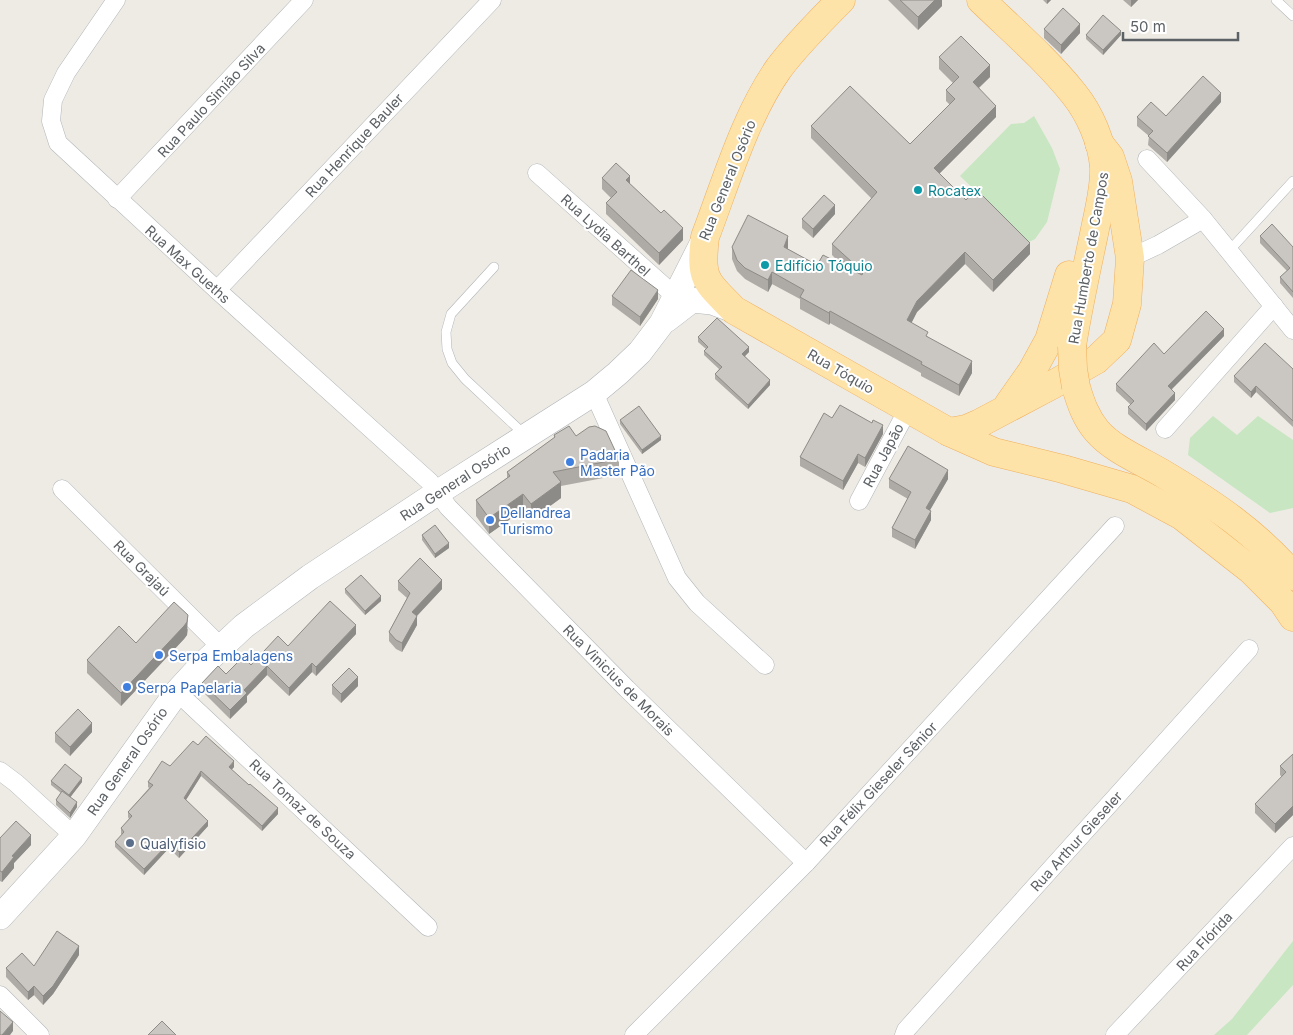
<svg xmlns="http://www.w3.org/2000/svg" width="1293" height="1035" font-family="Inter,sans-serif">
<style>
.green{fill:#c7e6c1}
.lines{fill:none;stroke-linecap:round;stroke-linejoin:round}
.lane-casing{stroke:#b2b6b9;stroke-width:10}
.street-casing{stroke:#b2b6b9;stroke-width:19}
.secondary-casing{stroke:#b1b5b9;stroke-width:26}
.primary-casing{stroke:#f0af5b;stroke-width:29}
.lane{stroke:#fff;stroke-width:9}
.street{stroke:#fff;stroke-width:18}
.secondary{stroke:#fff;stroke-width:25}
.primary{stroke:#fee3a9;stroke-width:28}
.primary-bridge-casing{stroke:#f0af5b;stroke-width:29;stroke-linecap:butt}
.primary-bridge{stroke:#fee3a9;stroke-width:28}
.wall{fill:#aeaaa6}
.shaded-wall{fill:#8d8b87}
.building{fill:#cac6c1;stroke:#8d8b87}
.culture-dot{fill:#0f9aa8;stroke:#fff;stroke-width:2}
.shop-dot{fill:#3f7fe0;stroke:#fff;stroke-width:2}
.service-dot{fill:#5c6f8a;stroke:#fff;stroke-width:2}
.labels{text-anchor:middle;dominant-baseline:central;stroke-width:4;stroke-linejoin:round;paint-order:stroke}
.street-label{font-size:14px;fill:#5c6165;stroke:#fff}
.culture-label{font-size:14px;fill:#0d838f;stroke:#fff;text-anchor:start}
.shop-label{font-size:14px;fill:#366cbe;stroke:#fff;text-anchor:start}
.service-label{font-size:14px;fill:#4e5e75;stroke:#fff;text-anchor:start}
</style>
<rect width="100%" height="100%" fill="#eeebe4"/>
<g class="green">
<path d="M1034 116 1052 148 1060 169 1047 222 1035 239 1029 242 960 176 1011 124 1024 123Z"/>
<path d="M1213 416 1237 435 1258 416 1293 440V508L1270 513 1188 455 1190 438Z"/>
<path d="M1293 941V985L1247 1035H1214L1232 1019Z"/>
</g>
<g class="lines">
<g class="lane-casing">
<g id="lane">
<path d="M1276 0 1293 16"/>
<path d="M1229 251 1293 181"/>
<path d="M494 267 451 314 446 332 447 349 452 363 465 379 525 435"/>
</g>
</g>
<g class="street-casing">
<g id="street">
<path d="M116 0 66 73 53 100 51 121 58 143 217 290 430 482 448 507 627 689 806 863"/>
<path d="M1147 159 1203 219 1293 330"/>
<path d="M537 173 675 296"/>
<path d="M117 199 304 0"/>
<path d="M1130 258 1158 245 1203 219"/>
<path d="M217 290 492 0"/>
<path d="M594 393 677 578 697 603 765 665"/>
<path d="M1165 429 1274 306"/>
<path d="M62 489 221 647"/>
<path d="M859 501 908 409"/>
<path d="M177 692 428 927"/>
<path d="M0 771 16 783 74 836"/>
<path d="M0 995 40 1035"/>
<path d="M634 1035 806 863 1115 526"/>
<path d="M904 1035 906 1030 1249 649"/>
<path d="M1115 1035 1293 846"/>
</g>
</g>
<g class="secondary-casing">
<g id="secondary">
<path d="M666 320 692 300 712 302 734 310"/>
<path d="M0 917 74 836 177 692 199 668 244 626 310 577 437 493 594 393 618 373 640 352 662 323 705 238"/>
</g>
</g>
<g class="primary-casing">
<g id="primary">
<path d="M841 0C820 21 797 44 779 68 745 116 726 182 705 237 700 280 705 280 734 310L949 432 994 452 1063 469 1132 489 1182 516 1251 570 1283 602 1293 617"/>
<path d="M981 0C1012 30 1047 60 1074 94 1090 114 1102 142 1104 167 1105 189 1098 213 1094 234 1086 272 1078 308 1072 346"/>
<path d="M1076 387C1081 404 1086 418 1097 431 1113 450 1144 462 1165 475 1212 503 1257 533 1293 576"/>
<path d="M1008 405 1032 371 1049 340 1069 275"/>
<path d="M949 432 966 429 980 423 1052 385 1096 360 1117 340 1127 304 1130 258 1118 181 1110 157 1099 143"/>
</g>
</g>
<use href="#lane" class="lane"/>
<use href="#street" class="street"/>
<use href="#secondary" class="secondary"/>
<use href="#primary" class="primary"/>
<g class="primary-bridge-casing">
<path id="primary-bridge" d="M1072 346 1073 369 1076 387"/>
</g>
<use href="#primary-bridge" class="primary-bridge"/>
</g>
<g class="wall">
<path d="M888 0H942V6L918 30Z"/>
<path d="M1043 0H1051L1047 4Z"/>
<path d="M1123 0H1138L1131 7Z"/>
<path d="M1044 29 1080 33 1061 54 1044 38Z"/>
<path d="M1086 35H1121L1103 55 1086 39Z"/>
<path d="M939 57 990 77 979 88 996 117 939 174 966 200 1030 254 993 292 965 264 917 312 911 323 972 373 959 396 921 376V373L830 323 829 325 800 309V299L772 284 768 292 745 279 737 271 732 259V247L788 248V249L817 265 841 264 832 255V244L872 199 811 138V126L910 144 950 105 946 101V90L953 83 939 69Z"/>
<path d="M1221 102 1167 162 1148 145 1149 136 1137 126V117L1166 116Z"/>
<path d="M602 178 630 184 683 240 659 265 606 214V203L611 198 602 189Z"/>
<path d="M835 214 813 238 802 228V219Z"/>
<path d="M1260 236 1293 247V298L1280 283V277L1287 271 1260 243Z"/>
<path d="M612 296 658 299 640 326 612 305Z"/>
<path d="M1224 336 1172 389 1175 400 1146 431 1128 414V407L1131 405 1116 391V384L1164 354Z"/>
<path d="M698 337 749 352 745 356 770 385 748 409 715 379V374L719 369 704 355V351L706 349 698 342Z"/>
<path d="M1293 369V427L1256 392 1251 398 1234 382V376Z"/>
<path d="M832 418 883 434 865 467 858 463 843 490 800 466V457Z"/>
<path d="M620 420 661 440 642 454 620 424Z"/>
<path d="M554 435 576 436 619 459V475L561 486V498L531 520 523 510 489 534 476 516V500L507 478V472L554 438Z"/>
<path d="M889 479H948L930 510 931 520 915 549 892 537V528L908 499 889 488Z"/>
<path d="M422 535 449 548 435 558 422 540Z"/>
<path d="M398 581 442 589 417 616V625L402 652 396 649 389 641V632L407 598 398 590Z"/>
<path d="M345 589 381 601 365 615 345 593Z"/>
<path d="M188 629 187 635 184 639 121 706 87 673V660L136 643Z"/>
<path d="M356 634 316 676 312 672 289 696 267 675 247 696V702L230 719 202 691V683L251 665 288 646Z"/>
<path d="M332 685 358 686 341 703 332 694Z"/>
<path d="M92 732 70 756 55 742V733Z"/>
<path d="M198 745 234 767 231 770 278 814 262 831 201 776 186 800 208 826 179 858 169 848 144 875 115 847V842L122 835 121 834V828L129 819 128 817V812L149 788 148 787V782L170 766Z"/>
<path d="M1293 754V815L1275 833 1255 813V804L1282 777 1280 775V766Z"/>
<path d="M51 781 82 782 70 797 77 807 70 818 56 805V800L61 793 51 785Z"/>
<path d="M0 838 31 845 14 863V868L2 882 0 881Z"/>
<path d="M79 955 53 994 43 1005 34 995 28 1000 6 977V968L34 966Z"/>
</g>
<g class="shaded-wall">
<path d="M935 0H942V6L918 30V17Z"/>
<path d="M1047 0H1051L1047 4Z"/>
<path d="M1131 0H1138L1131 7Z"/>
<path d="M1080 24V33L1061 54V45Z"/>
<path d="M1121 31V35L1103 55V50Z"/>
<path d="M990 65V77L973 93V82Z"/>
<path d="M1221 93V102L1167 162V153Z"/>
<path d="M996 106V117L934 179V168Z"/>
<path d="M630 176V187L626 180Z"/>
<path d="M835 205V214L813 238V229Z"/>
<path d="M683 228V240L659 265V253Z"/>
<path d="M788 236V248L784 258V247Z"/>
<path d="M1030 243V254L993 292V280Z"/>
<path d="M965 252V264L917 312 907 332V320L917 301Z"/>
<path d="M772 272V284L768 292V280Z"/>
<path d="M658 290V299L640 326V317Z"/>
<path d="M830 311V323L829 325V313Z"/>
<path d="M1224 329V336L1168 393V386Z"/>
<path d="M749 347V352L742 359V354Z"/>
<path d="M972 361V373L959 396V385Z"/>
<path d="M770 380V385L748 409V405Z"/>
<path d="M1256 386V392L1251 398V392Z"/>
<path d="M1175 393V400L1146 431V424Z"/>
<path d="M883 425V434L865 467V458Z"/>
<path d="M661 436V440L642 454V450Z"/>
<path d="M858 454V463L843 490V481Z"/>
<path d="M948 470V479L926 517V508Z"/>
<path d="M561 482V498L531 520V504Z"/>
<path d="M523 494V510L489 534V518Z"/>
<path d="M931 511V520L915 549V540Z"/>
<path d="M449 543V548L435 558V554Z"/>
<path d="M442 580V589L412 621V612Z"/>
<path d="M381 596V601L365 615V611Z"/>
<path d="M188 615 187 635 184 639 121 706V693Z"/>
<path d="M417 616V625L402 652V643Z"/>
<path d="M356 625V634L316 676V667Z"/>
<path d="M312 663V672L289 696V688Z"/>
<path d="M267 666V675L247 696V702L230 719V710L244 690Z"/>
<path d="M358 677V686L341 703V694Z"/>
<path d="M92 723V732L70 756V747Z"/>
<path d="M234 761V767L229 773V767Z"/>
<path d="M201 771V776L184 803V798Z"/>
<path d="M82 778V782L69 799V795Z"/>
<path d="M77 802V807L70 818V813Z"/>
<path d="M1293 806V815L1275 833V824Z"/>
<path d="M278 808V814L262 831V826Z"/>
<path d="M208 821V826L179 858V852Z"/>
<path d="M31 835V845L14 863V868L2 882V872L12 856Z"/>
<path d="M169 843V848L144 875V869Z"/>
<path d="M79 946V955L53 994 43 1005V996Z"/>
<path d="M34 986V995L28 1000V992Z"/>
<path d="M13 1022V1031L10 1035H2Z"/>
</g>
<g class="building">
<path d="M900 0H935L918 17Z"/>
<path d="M1063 8 1080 24 1061 45 1044 29Z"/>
<path d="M1103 15 1121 31 1103 50 1086 35Z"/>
<path d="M961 36 990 65 973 82 996 106 934 168 966 200 976 189 1030 243 993 280 965 252 917 301 907 320 928 332 926 336 972 361 959 385 921 364 922 362 830 311 829 313 800 297 804 290 772 272 768 280 745 268 737 260 732 247 748 215 788 236 784 247 817 265 823 255 862 275 863 272 832 244 877 192 811 126 850 86 910 144 955 99 946 90 959 77 939 57Z"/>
<path d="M1203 76 1221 93 1167 153 1148 136 1153 131 1137 117 1151 102 1166 116Z"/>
<path d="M616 163 630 176 626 180 661 213 664 210 683 228 659 253 606 203 617 192 602 178Z"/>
<path d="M824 195 835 205 813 229 802 219Z"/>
<path d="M1272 224 1293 247V292L1280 277 1290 268 1260 236Z"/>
<path d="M631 270 658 290 640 317 612 296Z"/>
<path d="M1206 311 1224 329 1168 386 1175 393 1146 424 1128 407 1134 401 1116 384 1154 343 1164 354Z"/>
<path d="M717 318 749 347 742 354 770 380 748 405 715 374 722 367 704 351 708 347 698 337Z"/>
<path d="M1265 343 1293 369V421L1256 386 1251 392 1234 376Z"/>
<path d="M840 405 872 423 873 420 883 425 865 458 858 454 843 481 800 457 824 413 832 418Z"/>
<path d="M639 406 661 436 642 450 620 420Z"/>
<path d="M569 426 576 436 589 427 595 426 606 431 619 459 553 472 561 482 531 504 523 494 489 518 476 500 510 476 507 472 555 437 554 435Z"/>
<path d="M908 446 948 470 926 508 931 511 915 540 892 528 911 492 889 479Z"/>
<path d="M435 525 449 543 435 554 422 535Z"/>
<path d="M420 558 442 580 412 612 417 616 402 643 396 640 389 632 410 593 398 581Z"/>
<path d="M361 575 381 596 365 611 345 589Z"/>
<path d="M330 601 356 625 316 667 312 663 289 688 267 666 244 690 247 693 230 710 202 683 218 666 226 674 243 657 251 665 278 636 288 646Z"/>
<path d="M174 602 188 615 187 622 184 626 121 693 87 660 119 626 136 643Z"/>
<path d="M349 668 358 677 341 694 332 685Z"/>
<path d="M78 709 92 723 70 747 55 733Z"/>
<path d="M206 736 234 761 229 767 249 785 250 784 278 808 262 826 201 771 184 798 208 821 179 852 169 843 144 869 115 842 124 832 121 828 132 816 128 812 153 785 148 782 162 761 170 766 193 741 198 745Z"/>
<path d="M1293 754V806L1275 824 1255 804 1286 772 1280 766Z"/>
<path d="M65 764 82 778 69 795 51 781Z"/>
<path d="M62 791 77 802 70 813 56 800Z"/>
<path d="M16 821 31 835 12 856 14 857 2 872 0 871V838Z"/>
<path d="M57 931 79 946 53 986 43 996 34 986 28 992 6 968 22 953 34 966Z"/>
<path d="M0 1011 13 1022 2 1035H0Z"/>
<path d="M162 1021 176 1035H148Z"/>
</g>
<g class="culture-dot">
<circle cx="918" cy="190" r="5"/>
<circle cx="765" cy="265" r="5"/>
</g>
<g class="shop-dot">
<circle cx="570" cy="462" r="5"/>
<circle cx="490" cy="520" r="5"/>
<circle cx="159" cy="655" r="5"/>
<circle cx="127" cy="687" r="5"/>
</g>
<circle class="service-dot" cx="130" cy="843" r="5"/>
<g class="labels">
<g class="street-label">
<text transform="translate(211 100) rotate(-47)">Rua Paulo Simião Silva</text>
<text transform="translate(354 145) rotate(-47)">Rua Henrique Bauler</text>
<text transform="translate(727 180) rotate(-68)">Rua General Osório</text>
<text transform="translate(606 235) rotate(42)">Rua Lydia Barthel</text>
<text transform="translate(1088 258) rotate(-80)">Rua Humberto de Campos</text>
<text transform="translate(188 264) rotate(42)">Rua Max Gueths</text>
<text transform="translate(841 371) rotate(30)">Rua Tóquio</text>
<text transform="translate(883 455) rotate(-62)">Rua Japão</text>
<text transform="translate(455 482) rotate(-33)">Rua General Osório</text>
<text transform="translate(142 568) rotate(45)">Rua Grajaú</text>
<text transform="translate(619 680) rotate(45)">Rua Vinicius de Morais</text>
<text transform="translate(127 761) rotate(-55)">Rua General Osório</text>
<text transform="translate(878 784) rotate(-47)">Rua Félix Gieseler Sênior</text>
<text transform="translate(303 809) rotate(43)">Rua Tomaz de Souza</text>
<text transform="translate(1076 841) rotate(-48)">Rua Arthur Gieseler</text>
<text transform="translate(1204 941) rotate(-47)">Rua Flórida</text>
</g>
<g class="culture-label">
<text x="928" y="190">Rocatex</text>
<text x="775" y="265">Edifício Tóquio</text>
</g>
<g class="shop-label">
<text x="580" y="454">Padaria<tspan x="580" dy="16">Master Pão</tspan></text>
<text x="500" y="512">Dellandrea<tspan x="500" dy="16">Turismo</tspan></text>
<text x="169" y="655">Serpa Embalagens</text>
<text x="137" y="687">Serpa Papelaria</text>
</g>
<g class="service-label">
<text x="140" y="843">Qualyfisio</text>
</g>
</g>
<path d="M1123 32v8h115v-8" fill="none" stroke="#5c6165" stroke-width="2.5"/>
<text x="1130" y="32" font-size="15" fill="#5c6165" stroke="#ffffff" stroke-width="4" paint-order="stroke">50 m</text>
</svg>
